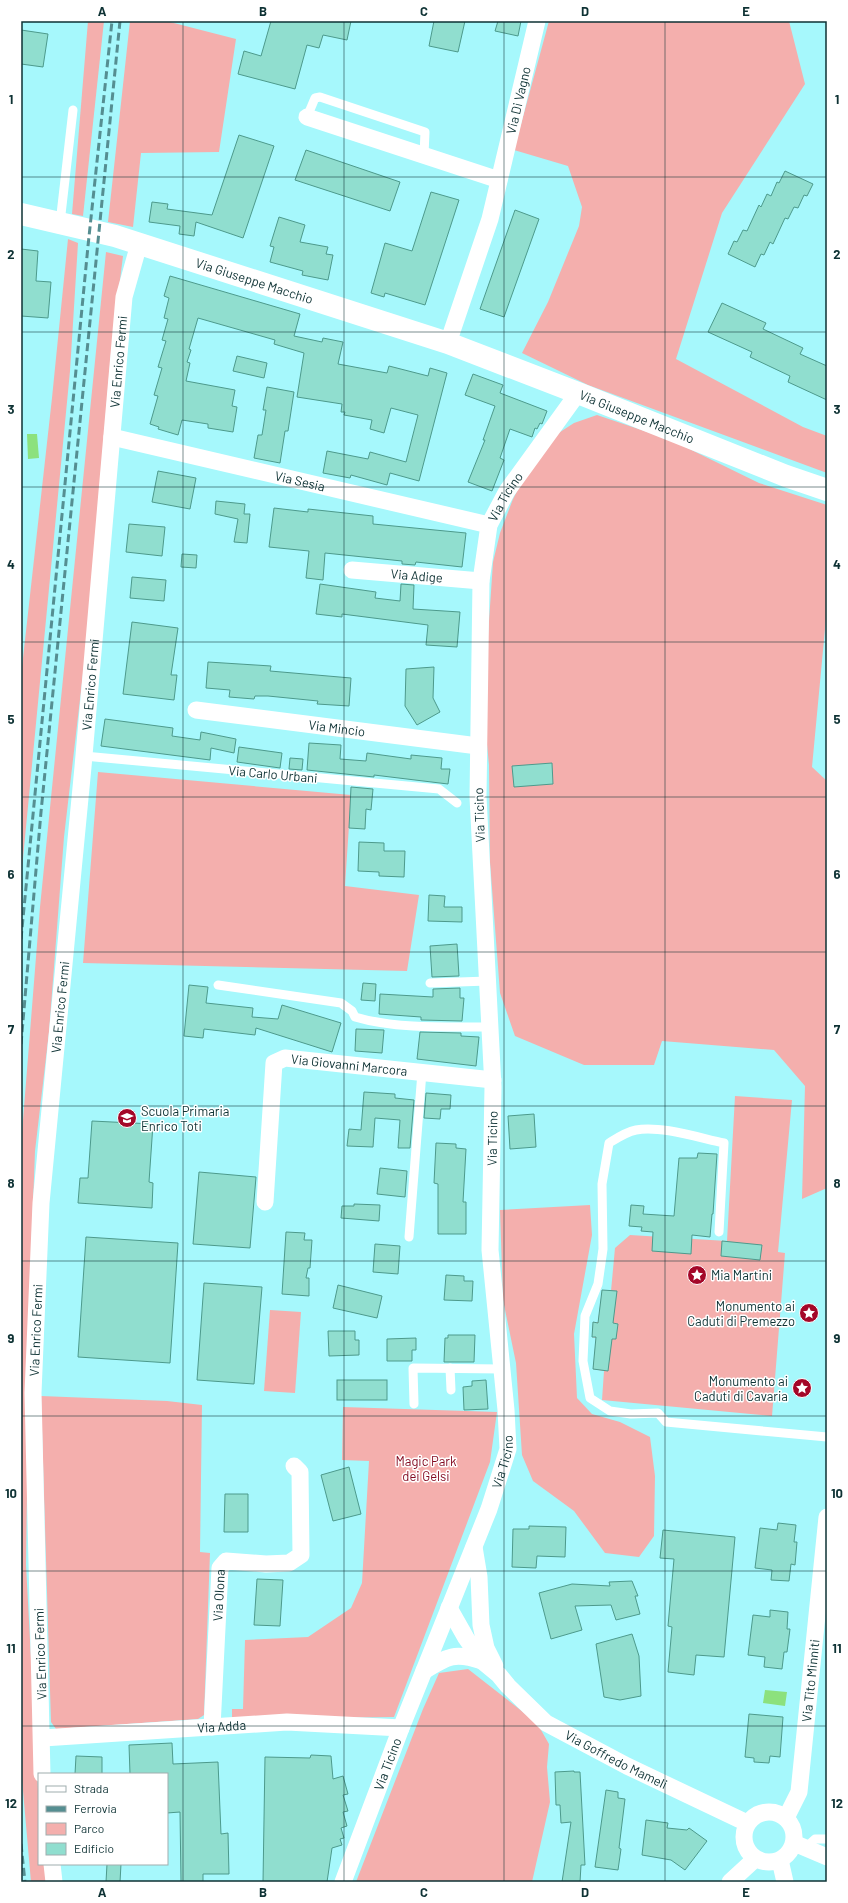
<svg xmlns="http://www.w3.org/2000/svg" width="848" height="1903" font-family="Barlow,sans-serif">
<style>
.green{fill:#f4afad}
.water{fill:#8ce17d}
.building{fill:#90decf;stroke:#4d9a8c}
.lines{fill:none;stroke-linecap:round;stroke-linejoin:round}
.lane{stroke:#fff;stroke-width:9}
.street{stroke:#fff;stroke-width:17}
.secondary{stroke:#fff;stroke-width:22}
.rail{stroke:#558e91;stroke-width:3;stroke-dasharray:8 4;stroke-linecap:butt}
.grid{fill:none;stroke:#0e3234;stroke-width:1;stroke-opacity:0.55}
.labels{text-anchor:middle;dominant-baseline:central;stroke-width:3;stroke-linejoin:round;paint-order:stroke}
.street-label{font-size:13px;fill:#0e3234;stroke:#fff}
.poi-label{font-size:13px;fill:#0e3234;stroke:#fff;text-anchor:start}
.park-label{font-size:13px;fill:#82081f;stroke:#fff}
.neatline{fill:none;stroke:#0e3234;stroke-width:1.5}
.grid-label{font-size:13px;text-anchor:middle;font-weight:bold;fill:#0e3234}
</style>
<rect width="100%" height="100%" fill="#a6f8fc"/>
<g class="green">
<path d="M88 21H104L83 216 72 214Z"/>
<path d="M130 21H166L236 39 219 152 141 153 133 227 108 222Z"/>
<path d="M549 21H789L805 84 722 213 676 359 803 427 827 436V473L588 385 522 353 548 302 579 226 582 207 568 166 514 150Z"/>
<path d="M68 239 78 243 70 371 21 879V676L52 398Z"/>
<path d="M106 252 123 256 111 353 86 648 64 837 49 1032 35 1151 30 1283 26 1565 39 1808V1864H46L48 1882H31L21 1768V1145L40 907Z"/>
<path d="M597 415 671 440 759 483 827 505V608L812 767 827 781V1188L802 1199 805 1086 774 1050 662 1041 654 1065H584L515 1036 500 993 490 862 489 765 485 723 488 636 493 562 500 533 513 499 526 474 557 434 574 423Z"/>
<path d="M98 772 351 795 345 886 419 895 407 971 83 963Z"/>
<path d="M735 1096 792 1100 778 1252 785 1253 772 1416 602 1400 604 1371 593 1369 596 1338 592 1337 593 1322H598L602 1290 611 1291 615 1248 630 1235 727 1241Z"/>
<path d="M590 1205 592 1235 574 1334 577 1398 592 1414 620 1422 650 1437 655 1476 654 1536 639 1557 605 1553 574 1511 533 1481 522 1455 516 1363 503 1300 500 1210Z"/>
<path d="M270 1310 301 1312 295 1393 264 1391Z"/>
<path d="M41 1396 167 1401 202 1405 200 1552 210 1553 204 1715 198 1719 56 1729 51 1722Z"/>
<path d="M343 1407 497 1412 490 1462 394 1717 232 1719V1709H243L245 1640 308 1637 351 1608 362 1583 369 1461 342 1460Z"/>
<path d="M468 1669 537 1723 549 1744 547 1767 550 1802 532 1882H356L423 1709 439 1673Z"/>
</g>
<g class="water">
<path d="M27 434H37L39 458 28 459Z"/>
<path d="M765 1690 787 1692 785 1706 763 1703Z"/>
</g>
<g class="building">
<path d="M271 21H351L347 40 323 35 319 48 307 45 295 89 238 74 244 51 261 56Z"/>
<path d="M434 21H465L458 52 429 46Z"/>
<path d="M498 21H521L518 36 495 31Z"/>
<path d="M21 30 48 34 43 67 21 64Z"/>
<path d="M239 135 274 146 243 238 196 222 194 236 179 234 180 226 149 222 152 202 168 204 167 209 212 215Z"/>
<path d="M306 150 400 182 390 211 295 180Z"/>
<path d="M785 171 813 184 807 196 804 195 798 208 794 207 788 219 785 218 773 244 770 242 764 255 761 254 755 267 728 254 734 241 737 242 743 230 747 231 759 205 761 207 767 194 771 196 777 182 779 183Z"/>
<path d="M431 192 459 200 425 305 385 293 384 297 371 293 385 243 412 251Z"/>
<path d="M515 210 539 219 504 317 480 309Z"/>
<path d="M279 217 305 225 300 242 328 247 326 254 333 255 328 280 302 275 303 271 270 262 274 247 270 246Z"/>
<path d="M21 249 38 251 36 281 51 282 48 318 21 316Z"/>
<path d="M170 276 300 314 294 336 322 342 323 338 343 342 338 364 387 373 389 366 428 376 430 368 447 373 419 481 390 473 387 485 351 475 350 478 323 473 327 451 368 459 370 452 406 462 418 415 391 408 384 433 370 429 372 420 344 415 345 412H341L342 404 297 397 304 353 274 344 275 340 198 318 189 349 191 350 187 362 190 363 186 381 235 390 232 406 237 407 233 432 208 428V424L182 420 178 435 158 429 159 427 150 424 158 396 154 395 162 368 158 367 166 341 162 340 168 319 164 318 169 298 164 296Z"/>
<path d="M722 303 766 323 763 329 803 348 800 354 827 366V400L788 382 790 376 750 357 752 352 708 332Z"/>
<path d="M237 356 267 363 264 378 233 371Z"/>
<path d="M473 374 503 385 500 393 547 411 542 424 540 423 537 429 535 428 532 437 510 429 500 458 504 460 492 491 468 482 485 440H483L495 406 465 395Z"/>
<path d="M267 387 294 392 288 431H285L280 463 254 458 258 435H262L266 410H263Z"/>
<path d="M158 471 196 478 190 509 152 502Z"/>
<path d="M216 501 245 504 244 514H250L247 543 234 542 238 519 215 514Z"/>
<path d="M274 508 308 512V509L373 516V524L466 533 462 567 416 562 415 565 402 564V561L325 553 323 580 306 578 309 551 269 547Z"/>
<path d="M129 524 165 527 162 556 126 552Z"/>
<path d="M182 554 197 555 196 568 181 567Z"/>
<path d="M132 577 166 580 164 601 130 598Z"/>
<path d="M320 584 376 592 375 598 400 601 401 584 414 585 413 609 460 612 457 647 426 645 428 625 342 614V617L316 614Z"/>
<path d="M132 622 178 628 171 675H177L174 700 123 694Z"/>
<path d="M208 662 271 666 270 671 351 678 349 706 317 704 318 701 268 696H255L254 699 229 697 230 690 206 688Z"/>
<path d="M434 667 433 698 440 712 417 725 405 706 406 669Z"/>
<path d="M105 719 173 728 172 736 200 740 201 732 236 739 234 753 211 748 210 760 101 746Z"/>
<path d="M309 743 341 745 340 759 366 761 367 753 411 759V755L442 758 441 769H450L448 784 374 775V777L307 770Z"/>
<path d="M239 747 282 753 280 768 237 762Z"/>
<path d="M290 758 303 759 302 770 289 769Z"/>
<path d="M552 763 553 784 514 787 512 766Z"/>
<path d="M351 787 373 789 371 810 366 809 365 829 349 828Z"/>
<path d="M359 842 384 843V851H405L404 877 379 876V872L358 871Z"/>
<path d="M429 895 445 896 444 907H462V922L428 921Z"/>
<path d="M457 944 459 976 432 977 430 946Z"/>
<path d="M363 983 376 984 375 1001 361 1000Z"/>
<path d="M189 985 208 987 206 1003 253 1008 252 1017 278 1019 282 1005 341 1023 332 1052 256 1028 255 1035 204 1029 203 1038 184 1036Z"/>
<path d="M460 988V998H464L462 1021 421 1020V1017L379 1014 380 994 433 997V989Z"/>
<path d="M356 1029 384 1030 382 1053 355 1051Z"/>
<path d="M420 1032 461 1033V1036L479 1037 476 1066 417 1059Z"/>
<path d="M364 1092 395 1094V1098L414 1100 410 1148H398L400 1120 375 1118 373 1147 347 1146 349 1129 361 1130Z"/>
<path d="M426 1093 451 1095 450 1109H441L440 1119 424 1118Z"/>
<path d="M534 1114 536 1147 510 1149 508 1116Z"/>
<path d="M92 1121 153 1124 149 1182 153 1183 152 1208 78 1203 80 1178H88Z"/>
<path d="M436 1143 456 1144V1148L466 1149 463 1202H466V1234H438V1184L434 1183Z"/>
<path d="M698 1153 717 1154 713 1214H712L710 1237 692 1235 691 1254 652 1251 653 1232 641 1231 642 1227 629 1226 631 1205 644 1206 643 1214 674 1216 679 1158H697Z"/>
<path d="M380 1168 407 1171 405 1197 377 1194Z"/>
<path d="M199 1172 256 1177 250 1248 193 1244Z"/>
<path d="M354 1204 380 1205 379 1221 341 1218 342 1206H354Z"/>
<path d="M286 1232 305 1233 304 1240H312L310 1268H308L306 1278H309V1296L282 1294Z"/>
<path d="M86 1237 178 1243 170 1363 78 1357Z"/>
<path d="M722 1241 762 1245 760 1260 721 1256Z"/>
<path d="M375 1244 400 1246 398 1274 373 1272Z"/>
<path d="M446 1275 464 1276V1281H473L472 1301 444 1300Z"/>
<path d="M204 1283 262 1287 254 1384 197 1380Z"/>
<path d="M338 1285 382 1296 377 1318 333 1308Z"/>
<path d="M602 1290 617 1291 613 1323 618 1324 616 1339H612L608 1371 593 1369 596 1337H592L593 1322 598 1323Z"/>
<path d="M328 1331H355V1340H359V1355L329 1356Z"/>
<path d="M448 1335H475L474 1362H444L445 1338H448Z"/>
<path d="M416 1338V1350H412V1361H387V1339Z"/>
<rect x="337" y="1380" width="50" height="20"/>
<path d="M486 1380 488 1409 464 1410 463 1387 472 1386V1381Z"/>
<path d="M349 1467 361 1514 333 1521 321 1475Z"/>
<path d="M225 1494H248V1532H224Z"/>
<path d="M778 1523 796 1525 794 1542H797L795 1565 791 1564 789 1581 771 1580 772 1570 755 1568 760 1528 777 1530Z"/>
<path d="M529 1526 566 1527 565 1557 537 1556 536 1568 512 1567 513 1529H529Z"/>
<path d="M663 1530 735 1537 724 1657 696 1655 694 1675 668 1672 672 1627 668 1626 674 1559 660 1558Z"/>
<path d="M257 1579 283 1580 280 1626 254 1625Z"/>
<path d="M632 1581 638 1596H635L640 1614 616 1620 611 1605 575 1606 582 1630 551 1639 539 1593 572 1584 610 1586 609 1582Z"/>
<path d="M770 1610 788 1612 787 1629H790L787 1652H784L782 1669 764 1667 765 1657 748 1655 753 1615 770 1617Z"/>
<path d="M632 1634 639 1656 641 1696 620 1700 604 1697 596 1644Z"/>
<path d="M749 1714 783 1717 780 1757 770 1756 769 1763 754 1762V1758L745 1757Z"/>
<path d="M172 1743 173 1764 218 1762 221 1834 228 1833 229 1874H203V1882H181L180 1812 167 1813V1774H130L129 1745Z"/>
<path d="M311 1755 331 1756 333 1779 343 1776 348 1794 343 1795 348 1811 343 1812 347 1826 341 1828 344 1838 340 1839 342 1845 332 1848 327 1882H263L265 1757 310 1758Z"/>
<path d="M76 1756 102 1757V1774H75Z"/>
<path d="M574 1771V1772H580L585 1865H581L580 1882H562L571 1822 561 1823 560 1805H556L555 1772Z"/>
<path d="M606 1790 618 1792V1798L625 1799 619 1848 621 1849 618 1870 595 1867Z"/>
<path d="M646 1820 668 1823 667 1828 687 1830 689 1828 707 1841 685 1870 671 1860 642 1855Z"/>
<path d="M107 1864H121L120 1882H106Z"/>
</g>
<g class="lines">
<g class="lane">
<path d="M307 117 315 98 320 97 425 132 424 155"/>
<path d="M60 223 73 110"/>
<path d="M84 756 439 789 457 803"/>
<path d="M430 983 488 981"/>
<path d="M218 985 341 1003 352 1011 355 1017C395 1029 448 1027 490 1027"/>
<path d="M719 1232 724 1143C700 1138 659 1125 636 1130 626 1132 617 1138 609 1143L602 1184 603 1249 598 1284 585 1316 583 1361 590 1398 610 1411 631 1414 658 1413 666 1422 827 1437"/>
<path d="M409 1237 422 1072"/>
<path d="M450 1368 451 1390"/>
<path d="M414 1404 413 1368 502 1369"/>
<path d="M805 1848 815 1839H827"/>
</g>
<g class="street">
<path d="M307 117 499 180"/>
<path id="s1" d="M448 343 490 219 537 21"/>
<path id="s2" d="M112 437 489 525"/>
<path id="s3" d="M352 570 481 581"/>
<path id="s4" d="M196 710 478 746"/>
<path id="s5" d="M265 1202 274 1063 285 1058 493 1080"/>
<path d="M474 1547 479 1577 481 1625 486 1648 495 1666"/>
<path id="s6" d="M449 1608 466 1638 482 1661 499 1675 508 1686 546 1723 627 1766 747 1823"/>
<path d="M424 1671C448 1656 455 1652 482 1661"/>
<path id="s7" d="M212 1727 220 1568 226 1561 266 1564 289 1563 301 1555 300 1472 294 1466"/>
<path id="s8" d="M43 1738 287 1722 401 1728"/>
<path id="s9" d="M42 1774 33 1393 41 1203 83 767 124 297 139 244"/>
<circle cx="769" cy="1837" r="25"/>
<path id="s10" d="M786 1818 799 1792 827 1517"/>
<path d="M794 1843 827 1857"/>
<path d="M780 1860 785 1882"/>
<path d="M52 1864 54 1882"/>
<path id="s11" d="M343 1882 401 1728 489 1509 508 1449 506 1410 490 1250 493 1087 478 797 481 581 489 525 507 491 578 393"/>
<path d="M730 1882 755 1859"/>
</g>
<path class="secondary" id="s12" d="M21 214 115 236 448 343 578 393 786 476 827 490"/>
<g class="rail">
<path d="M21 939 88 246 112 21"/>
<path d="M21 1044 41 812 120 21"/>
<path d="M21 1844 25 1882"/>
</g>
</g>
<path class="grid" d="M183 21V1882M344 21V1882M504 21V1882M665 21V1882M21 177H827M21 332H827M21 487H827M21 642H827M21 797H827M21 952H827M21 1106H827M21 1261H827M21 1416H827M21 1571H827M21 1726H827"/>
<defs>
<g id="school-disc" transform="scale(1)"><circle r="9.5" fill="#a40728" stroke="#fff"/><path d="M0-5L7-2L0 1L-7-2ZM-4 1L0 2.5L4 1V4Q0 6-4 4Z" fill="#fff"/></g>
<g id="sight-disc" transform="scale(1)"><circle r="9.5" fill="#a40728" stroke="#fff"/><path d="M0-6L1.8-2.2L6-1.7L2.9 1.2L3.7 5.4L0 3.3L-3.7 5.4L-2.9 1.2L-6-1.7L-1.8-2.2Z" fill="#fff"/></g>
</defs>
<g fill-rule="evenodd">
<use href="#school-disc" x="127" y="1118"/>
<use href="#sight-disc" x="697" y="1275"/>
<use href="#sight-disc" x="809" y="1313"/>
<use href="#sight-disc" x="802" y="1388"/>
</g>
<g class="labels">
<g class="street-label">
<text stroke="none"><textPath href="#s1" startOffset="253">Via Di Vagno</textPath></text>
<text stroke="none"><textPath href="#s12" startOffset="243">Via Giuseppe Macchio</textPath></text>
<text stroke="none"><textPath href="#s9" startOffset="1416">Via Enrico Fermi</textPath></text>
<text stroke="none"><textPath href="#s12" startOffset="649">Via Giuseppe Macchio</textPath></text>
<text stroke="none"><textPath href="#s2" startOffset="193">Via Sesia</textPath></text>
<text stroke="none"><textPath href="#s11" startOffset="1422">Via Ticino</textPath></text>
<text stroke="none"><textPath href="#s3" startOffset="65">Via Adige</textPath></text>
<text stroke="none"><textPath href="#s9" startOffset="1092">Via Enrico Fermi</textPath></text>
<text stroke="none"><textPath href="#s4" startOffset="142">Via Mincio</textPath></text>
<text transform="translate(273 774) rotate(5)">Via Carlo Urbani</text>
<text transform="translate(479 815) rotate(-92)">Via Ticino</text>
<text stroke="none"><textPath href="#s9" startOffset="768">Via Enrico Fermi</textPath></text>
<text stroke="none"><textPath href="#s5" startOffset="216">Via Giovanni Marcora</textPath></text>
<text stroke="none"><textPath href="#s11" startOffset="775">Via Ticino</textPath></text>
<text stroke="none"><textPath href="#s9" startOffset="444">Via Enrico Fermi</textPath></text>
<text stroke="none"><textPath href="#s11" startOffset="450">Via Ticino</textPath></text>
<text stroke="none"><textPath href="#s7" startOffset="132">Via Olona</textPath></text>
<text transform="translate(40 1654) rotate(-92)">Via Enrico Fermi</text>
<text stroke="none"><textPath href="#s10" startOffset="141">Via Tito Minniti</textPath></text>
<text stroke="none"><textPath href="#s8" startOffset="179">Via Adda</textPath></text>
<text stroke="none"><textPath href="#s6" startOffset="231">Via Goffredo Mameli</textPath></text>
<text stroke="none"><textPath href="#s11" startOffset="126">Via Ticino</textPath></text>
</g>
<g class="poi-label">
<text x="141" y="1111">Scuola Primaria<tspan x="141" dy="15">Enrico Toti</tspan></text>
<text x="711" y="1275">Mia Martini</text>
<text x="795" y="1306" text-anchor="end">Monumento ai<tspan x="795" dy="15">Caduti di Premezzo</tspan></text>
<text x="788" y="1381" text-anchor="end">Monumento ai<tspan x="788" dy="15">Caduti di Cavaria</tspan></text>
</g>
<g class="park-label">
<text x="426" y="1461">Magic Park<tspan x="426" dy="15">dei Gelsi</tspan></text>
</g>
</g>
<rect width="848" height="1903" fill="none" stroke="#ffffff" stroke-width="44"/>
<rect x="38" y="1773" width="130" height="92" fill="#ffffff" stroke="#9fadae"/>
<rect x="46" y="1786" width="20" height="6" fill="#ffffff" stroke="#9fadae"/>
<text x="74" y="1793" font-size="12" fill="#0e3234">Strada</text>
<rect x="46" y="1806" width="20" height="6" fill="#558e91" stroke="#9fadae"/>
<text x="74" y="1813" font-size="12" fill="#0e3234">Ferrovia</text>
<rect x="46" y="1823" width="20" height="12" fill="#f4afad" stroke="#9fadae"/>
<text x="74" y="1833" font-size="12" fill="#0e3234">Parco</text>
<rect x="46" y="1843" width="20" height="12" fill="#90decf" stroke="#9fadae"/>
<text x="74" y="1853" font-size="12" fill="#0e3234">Edificio</text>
<rect x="22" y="22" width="804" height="1859" class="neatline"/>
<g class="grid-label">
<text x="102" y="16">A</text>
<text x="263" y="16">B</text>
<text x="424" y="16">C</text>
<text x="585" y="16">D</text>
<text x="746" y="16">E</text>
<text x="11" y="104">1</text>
<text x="837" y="104">1</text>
<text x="11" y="259">2</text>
<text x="837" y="259">2</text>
<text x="11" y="414">3</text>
<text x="837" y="414">3</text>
<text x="11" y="569">4</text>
<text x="837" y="569">4</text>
<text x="11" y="724">5</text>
<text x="837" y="724">5</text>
<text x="11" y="879">6</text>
<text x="837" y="879">6</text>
<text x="11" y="1034">7</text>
<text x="837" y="1034">7</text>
<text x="11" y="1188">8</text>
<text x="837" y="1188">8</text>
<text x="11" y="1343">9</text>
<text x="837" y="1343">9</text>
<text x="11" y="1498">10</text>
<text x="837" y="1498">10</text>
<text x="11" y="1653">11</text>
<text x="837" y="1653">11</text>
<text x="11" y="1808">12</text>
<text x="837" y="1808">12</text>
<text x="102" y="1897">A</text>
<text x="263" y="1897">B</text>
<text x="424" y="1897">C</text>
<text x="585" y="1897">D</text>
<text x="746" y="1897">E</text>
</g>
</svg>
